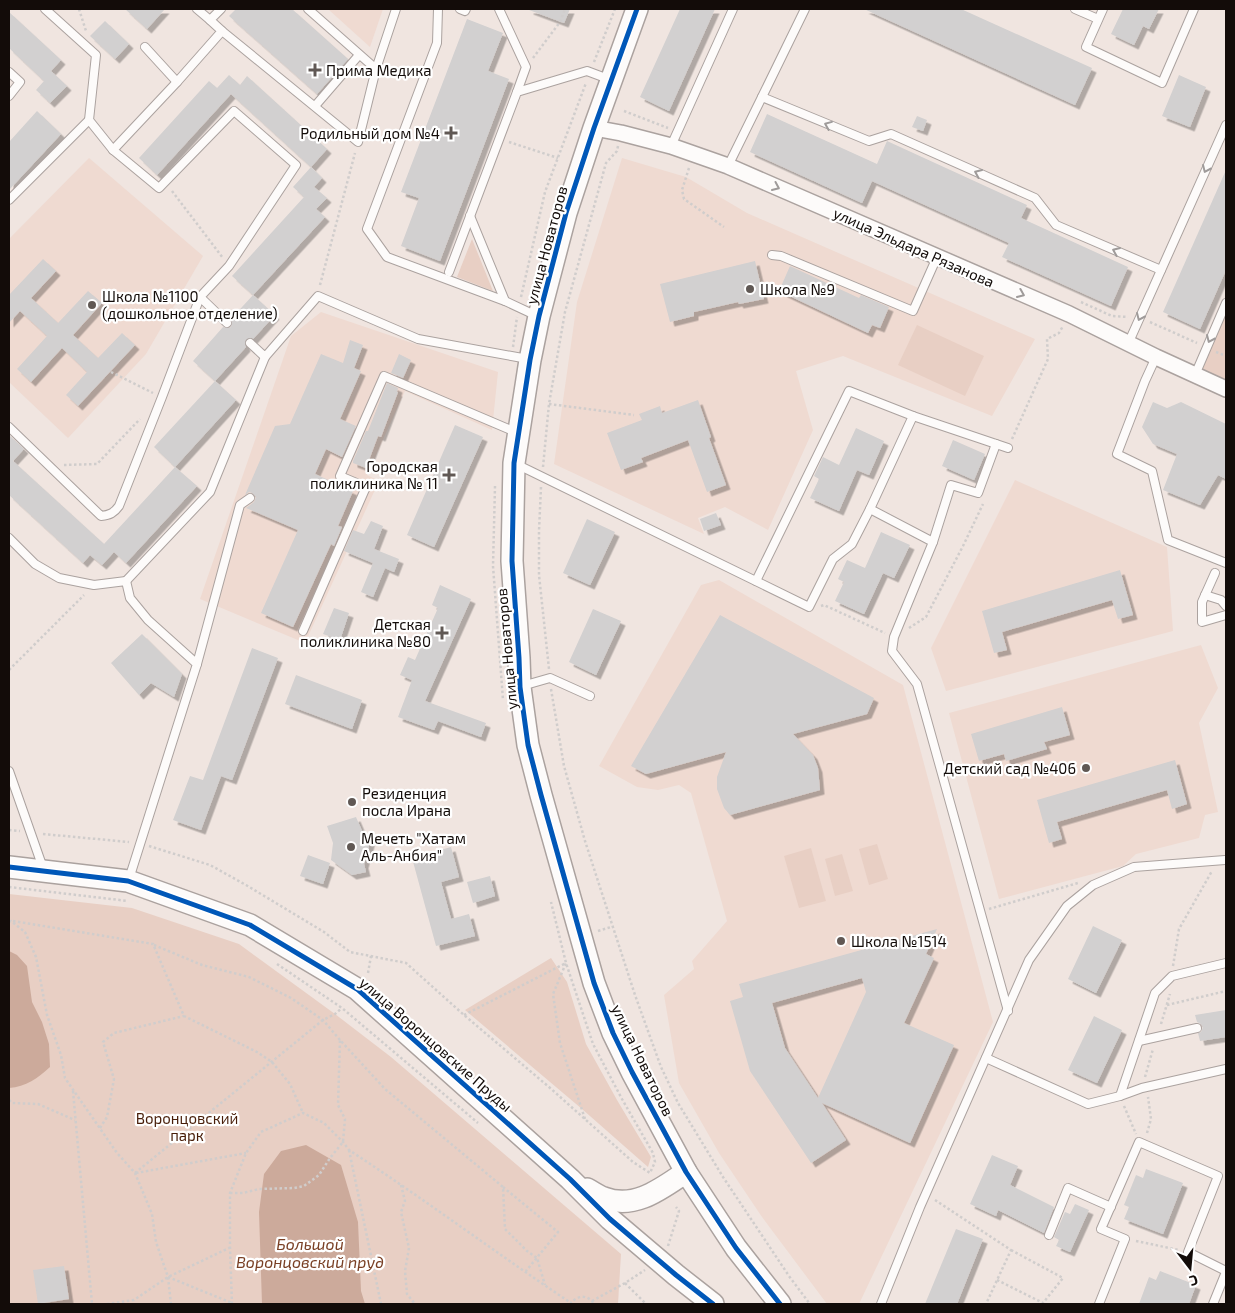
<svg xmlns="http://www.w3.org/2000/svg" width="1235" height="1313" font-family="'Exo 2',sans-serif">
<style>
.built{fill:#efdad1}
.green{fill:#e8cfc4}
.water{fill:#ccaa9b}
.building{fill:#d2d0d0;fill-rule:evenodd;filter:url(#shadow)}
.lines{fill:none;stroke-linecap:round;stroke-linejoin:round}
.lane-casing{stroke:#aba29f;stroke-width:10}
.street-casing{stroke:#aba29f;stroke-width:18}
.secondary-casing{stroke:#aba29f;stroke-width:24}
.path{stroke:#d0cdcc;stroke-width:2.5;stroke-dasharray:2.5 2.5;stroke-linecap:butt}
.lane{stroke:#fdfbfa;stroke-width:8}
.street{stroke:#fdfbfa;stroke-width:15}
.secondary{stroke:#fdfbfa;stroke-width:21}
.cycleway-casing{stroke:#fff;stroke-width:8}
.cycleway{stroke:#0057b8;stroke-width:5}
.oneway{stroke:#9f9b9a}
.poi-dot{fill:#605854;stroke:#fff;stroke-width:2}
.labels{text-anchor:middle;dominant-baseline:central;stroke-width:4.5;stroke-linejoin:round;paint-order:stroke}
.poi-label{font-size:15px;fill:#130c09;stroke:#fff;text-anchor:start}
.street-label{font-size:15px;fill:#130c09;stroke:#fff}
.park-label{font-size:15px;fill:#471d08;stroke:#fff}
.water-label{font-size:16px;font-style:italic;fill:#793f24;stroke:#fff}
</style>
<defs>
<filter id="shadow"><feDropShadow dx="4.5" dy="4.5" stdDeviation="0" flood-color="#0004"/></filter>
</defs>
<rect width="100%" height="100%" fill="#f0e5e0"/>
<g class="built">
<path d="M328 9H383L370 47Z"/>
<path d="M89 158 203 256 146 354 68 438 9 382V239Z"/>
<path d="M622 158 686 177 747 213 1035 339 992 416 843 356 796 371 813 430 768 530 725 507 698 518 704 534 554 464 577 302Z"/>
<path d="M321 312 498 372 492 430 405 391 367 475 379 481 305 643 200 599 291 336Z"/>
<path d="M1015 480 1167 547 1173 631 946 691 931 648Z"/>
<path d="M719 580 903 685 993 1022 859 1304H827L762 1217 719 1153 679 1083 664 995 694 969 692 961 727 921 691 793 679 785 658 790 637 787 599 766 701 585Z"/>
<path d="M1201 645 1218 688 1199 723 1218 812 1205 815 1199 838 1136 854 1123 866 999 899 949 713Z"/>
</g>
<g class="green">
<path d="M472 239 493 291 457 277Z"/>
<path d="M1226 312V381L1201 370Z"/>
<path d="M917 325 984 356 965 396 898 365Z"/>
<path d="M877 844 888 879 869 885 859 849Z"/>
<path d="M811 848 826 901 799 908 784 856Z"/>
<path d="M842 854 853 891 835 896 825 859Z"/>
<path d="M9 894 132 908 239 944 335 1014 391 1057 621 1254 618 1304H9Z"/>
<path d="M551 958 567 982 586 1044 617 1100 651 1157 648 1167 582 1109 465 1010Z"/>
</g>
<g class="water">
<path d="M9 951 17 955 27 966 32 1002 42 1022 49 1044 50 1067C38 1078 26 1087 9 1088Z"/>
<path d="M306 1145 341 1165 358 1222 361 1291 365 1304H262L259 1212 264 1174 281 1151Z"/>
</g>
<g class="building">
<path d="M125 9H165L147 29Z"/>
<path d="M236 9H292L348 59 317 94 229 16Z"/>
<path d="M529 9H570L564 23 529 10Z"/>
<path d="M680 9H715L669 111 640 97Z"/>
<path d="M864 9H961L1092 68 1075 105Z"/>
<path d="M1123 9H1159L1149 29 1143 26 1134 45 1111 34Z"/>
<path d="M9 12 61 60 51 71 67 86 50 103 36 90 44 81 9 48Z"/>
<path d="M467 19 503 33 488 71 509 79 440 261 401 246 419 198 401 192Z"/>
<path d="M105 21 129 44 115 59 90 36Z"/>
<path d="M229 75 240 85 247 76 327 149 311 167 231 94 157 175 139 158 209 81 217 88Z"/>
<path d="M1179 75 1206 87 1190 127 1162 116Z"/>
<path d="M37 111 61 134 9 190V142Z"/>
<path d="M767 114 877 164 887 141 1027 205 1021 218 1128 267 1111 306 1002 257 1009 243 872 181 862 203 750 152Z"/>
<path d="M917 116 927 120 923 131 912 127Z"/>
<path d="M311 167 322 178 314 187 327 198 316 209 325 217 253 295 232 276 304 197 293 187Z"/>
<path d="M1226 170V270L1200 329 1163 312Z"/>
<path d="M43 259 56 271 31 298 58 323 88 291 102 303 73 335 98 358 122 333 135 345 78 406 66 395 87 372 62 348 31 382 17 369 47 336 20 311 9 323V295Z"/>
<path d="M755 261 764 299 739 304 738 302 694 312V316L670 322 660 284Z"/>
<path d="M790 266 859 298 861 295 889 307 880 328 872 325 868 333 779 291Z"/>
<path d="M253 295 275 315 253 339 249 338 246 340 245 344 246 347 215 381 193 361 223 327 228 328 231 327 232 322 231 319Z"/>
<path d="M350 340 363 345 354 368 361 371 340 419 356 426 342 457 326 449 315 474 353 491 338 526 342 527 334 546 331 544 293 627 261 613 298 530 246 508 254 502 256 497 252 493 249 492 245 495 275 426 290 424 321 354 343 363Z"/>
<path d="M399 354 411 360 403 378 391 373Z"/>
<path d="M215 381 236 400 175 467 154 447Z"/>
<path d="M387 383 398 388 397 392H398L381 437 378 436 366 468 353 463V461L366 431H368Z"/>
<path d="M698 400 711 437 709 438 726 485 707 492 688 440 641 458 643 462 621 470 607 433 642 420 639 414 660 406 662 413Z"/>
<path d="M1153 402 1167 408 1181 402 1226 424V479L1218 475 1200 505 1163 490 1177 454 1153 444 1142 427Z"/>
<path d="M455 425 483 437 434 547 407 535Z"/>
<path d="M856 428 884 441 869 475 857 470 839 511 810 498 819 479 814 476 823 457 839 465Z"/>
<path d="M9 435 24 449 13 461 104 544 175 467 197 486 126 563 114 552 102 565 90 555 83 563 9 495Z"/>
<path d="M953 440 985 454 974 480 942 466Z"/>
<path d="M716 513 721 525 704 531 700 519Z"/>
<path d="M587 519 615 532 590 585 563 573Z"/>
<path d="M371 521 383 526 374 549 399 559 394 572 385 568 373 597 361 592 373 563 344 551 353 530 364 534Z"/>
<path d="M881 532 910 545 894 578 883 573 864 614 835 601 844 582 838 579 847 560 865 568Z"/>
<path d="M1120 570 1133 615 1118 619 1112 600 1002 632 1007 650 994 653 982 611Z"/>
<path d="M440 585 471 599 425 701 486 723 481 737 438 721 434 730 398 717 412 680 400 675 408 657 415 660 438 608 432 605Z"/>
<path d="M334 608 349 613 340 640 323 634Z"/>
<path d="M593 609 621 621 596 675 569 662Z"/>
<path d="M720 615 874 698 867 714 793 734 813 755 818 768 820 790 730 815 724 808 717 789V777L726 752 646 774 631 766Z"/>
<path d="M142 634 182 674 174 697 151 683 139 695 111 663Z"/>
<path d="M252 648 278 658 232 780 221 776 201 830 173 820 190 776 203 780Z"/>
<path d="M296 675 362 700 352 729 285 704Z"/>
<path d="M1062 707 1070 735 1044 742 1047 749 1006 761 1004 754 979 761 971 734Z"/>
<path d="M1175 760 1187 804 1172 809 1167 790 1057 822 1062 839 1049 843 1037 800Z"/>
<path d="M356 817 362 831 371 839 364 864 366 872 352 875 331 860 333 843 327 826Z"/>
<path d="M451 847 459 877 441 882 451 919 469 914 475 936 436 946 412 858Z"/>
<path d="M308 855 330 863 323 884 300 876Z"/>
<path d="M490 876 495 896 473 903 467 882Z"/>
<path d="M1093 926 1122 940 1096 993 1068 979Z"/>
<path d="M937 929 926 954 934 958 904 1023 954 1045 910 1143 822 1103 846 1140 811 1163 750 1071 730 1001 743 997 739 984ZM862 978 866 992 818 1098 785 1048 772 1003Z"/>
<path d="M1226 1010V1037L1200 1041 1198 1033 1201 1032 1203 1027 1201 1024 1197 1022 1195 1015Z"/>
<path d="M1094 1016 1122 1030 1097 1083 1068 1070Z"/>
<path d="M992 1155 1018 1166 1010 1185 1054 1207 1044 1233 998 1210 996 1216 970 1204Z"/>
<path d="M1146 1169 1183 1183 1163 1234 1124 1219 1129 1207 1124 1205 1136 1175 1143 1178Z"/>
<path d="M1075 1204 1089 1210 1070 1252 1056 1246 1059 1240 1054 1237 1065 1212 1070 1214Z"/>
<path d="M956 1229 983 1239 957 1304H925Z"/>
<path d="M64 1266 69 1299 38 1304 33 1270Z"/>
<path d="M1160 1271 1196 1285 1189 1304H1139L1149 1277 1156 1280Z"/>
</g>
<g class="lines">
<g class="lane-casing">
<g id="lane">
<path d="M45 9 96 55 89 120 113 150 159 188 234 111 296 165 229 266 200 297 227 323"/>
<path d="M197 9 210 20"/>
<path d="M308 9 376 69"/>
<path d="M438 9 437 43 367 229 387 257 505 301"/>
<path d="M460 9 465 11 466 9"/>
<path d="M499 9 526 67 517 92"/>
<path d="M1075 9 1098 19"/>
<path d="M1103 9 1086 47 1162 83 1194 9"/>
<path d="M222 31 358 142 376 69 396 9"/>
<path d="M145 47 177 82"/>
<path d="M9 72 20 82 9 96"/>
<path d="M762 97 805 9"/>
<path d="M315 106 359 55"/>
<path d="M671 146 733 9"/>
<path d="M113 150 177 82 222 31 210 20 221 9"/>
<path d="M728 166 762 97 869 141 891 134 1035 198 1056 225 1161 270"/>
<path d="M9 200 89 120"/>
<path d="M470 216 505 301 537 316"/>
<path d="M772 255 781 256 913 311 937 257"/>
<path d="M449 272 517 92 587 71 611 80"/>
<path d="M250 343 265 357 318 296 418 339 528 359"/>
<path d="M1128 344 1226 125"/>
<path d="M1156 357 1145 381 1117 454 1152 471 1168 540 1226 563"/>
<path d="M1195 375 1226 303"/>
<path d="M913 416 1008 448"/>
<path d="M9 427 101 516C110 515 114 513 119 506L162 397 200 297"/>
<path d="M516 464 809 607 833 559 852 544 870 509"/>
<path d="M9 538 35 564 59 578 94 585 126 581 130 598 148 620 197 664 129 879"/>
<path d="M933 542 951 485 978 493 996 444"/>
<path d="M1215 573 1202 602V622L1226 615"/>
<path d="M126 581 210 492 265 357"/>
<path d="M756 581 849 391 913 416 870 509 933 542 894 637 892 651 917 684 1008 1011"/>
<path d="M1205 595 1221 600 1226 606"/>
<path d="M303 631 366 487 340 476 384 376 518 433"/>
<path d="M197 664 240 505 250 498"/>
<path d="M522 686 550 678 590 696"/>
<path d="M9 771 43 868"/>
<path d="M1139 1041 1197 1028"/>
<path d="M986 1058 1088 1104 1120 1096 1142 1088 1226 1069"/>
<path d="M1120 1096 1155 993 1172 976 1226 963"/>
<path d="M1049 1235 1068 1188 1111 1207"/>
<path d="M881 1304 920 1207 1029 960 1067 906 1093 885 1134 867 1225 860"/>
<path d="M1099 1304 1125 1239 1101 1229 1139 1142 1218 1176 1188 1252 1226 1271"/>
<path d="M1213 1304 1226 1272"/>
</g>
</g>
<g class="street-casing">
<path id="street" d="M594 128 621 133 671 146 728 166 1069 314 1156 357 1226 389"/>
</g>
<g class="secondary-casing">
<g id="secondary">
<path d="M637 9 594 128 566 213 539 316 530 360 514 463 512 561 519 658 520 687 528 745 541 795 594 983 613 1033 632 1072 686 1172 736 1248 780 1304"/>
<path d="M9 867 128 881 250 925 357 989 570 1179 610 1219 676 1275 713 1304"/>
<path d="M587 1189C593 1192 598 1196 604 1198 635 1210 662 1188 686 1172"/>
</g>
</g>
<g class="path">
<path d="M79 9 86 31"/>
<path d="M533 58 560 22 565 9"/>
<path d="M594 62 615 9"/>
<path d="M624 111 668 128"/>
<path d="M509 142 558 158"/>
<path d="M689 168 682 190 684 199 724 227"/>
<path d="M172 191 223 258"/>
<path d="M320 285 355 153"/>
<path d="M521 297 545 192 586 83"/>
<path d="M1081 302 1112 316 1128 317"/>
<path d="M1150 322 1197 343"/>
<path d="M513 347 517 317"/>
<path d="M1216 352 1226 356"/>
<path d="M111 372 153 393"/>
<path d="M549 404 634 415"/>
<path d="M1012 439 1048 359 1047 339 1059 333 1063 326"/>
<path d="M64 465 97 464 140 419"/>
<path d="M543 467 549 404 565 312 606 163 617 151 618 146"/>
<path d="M495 486 493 566 503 700"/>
<path d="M541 487 539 531V575L549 669"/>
<path d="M821 606 824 605 885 633"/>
<path d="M909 628 926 617 963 546 983 504"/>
<path d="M9 670 84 595"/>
<path d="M551 689 564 766 585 841 635 995 661 1067 678 1103 723 1177 789 1276 810 1304"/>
<path d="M9 830 20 831"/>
<path d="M43 834 129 842"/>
<path d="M149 846 210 865 246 885 324 932 350 952 406 963 464 1015 549 1087 633 1162 650 1173 655 1162 653 1153 622 1099 593 1044 566 963 551 902"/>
<path d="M9 887 128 901"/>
<path d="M989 909 1078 883"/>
<path d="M13 921 153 944 184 1016 257 1052 272 1062 290 1084 303 1113"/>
<path d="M9 922 11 921 25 932 36 957 47 1015 61 1055 65 1078 117 1153 135 1173 152 1214 156 1242 168 1277 171 1304"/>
<path d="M598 931 611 927"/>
<path d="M154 945 202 965 249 977 291 998 323 1020 340 1040"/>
<path d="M277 964 342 1008 478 1123"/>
<path d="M1173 966 1179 929 1212 871"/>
<path d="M368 973 371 956"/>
<path d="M1167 1005 1226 991"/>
<path d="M464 1015 566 963 553 994 560 1043 585 1119"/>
<path d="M1161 1024 1170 994"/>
<path d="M1145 1077 1153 1049"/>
<path d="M73 1091 92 1304"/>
<path d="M9 1100 12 1103 38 1104 75 1120"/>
<path d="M1124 1106 1136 1134"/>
<path d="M100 1128 107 1117 114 1079 103 1042 114 1033 184 1016"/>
<path d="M1147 1133 1151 1119 1148 1097"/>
<path d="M349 1150 381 1304"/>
<path d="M135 1173 323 1020 335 1014 342 1008"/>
<path d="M136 1173 246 1153"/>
<path d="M401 1185 405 1201 401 1212 409 1248 405 1271 407 1294 415 1304"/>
<path d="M503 1187 558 1232 526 1271"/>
<path d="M230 1193H243L259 1189 294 1188 304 1186 319 1175 330 1158 343 1142 345 1119 338 1105 340 1040 385 1089 503 1187 505 1229 527 1251 537 1258 545 1285"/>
<path d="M935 1200 1011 1250 986 1304"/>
<path d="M1136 1241 1179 1250"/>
<path d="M668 1246 679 1211 676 1207"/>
<path d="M168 1277 232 1303"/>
<path d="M997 1280 1043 1303 1063 1278 1011 1250"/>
<path d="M625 1283 646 1304"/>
<path d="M592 1301 625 1283 645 1270"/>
<path d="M107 1304 134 1300 168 1277 229 1248"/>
<path d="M232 1304 230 1247V1193L246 1153 261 1132 303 1113 324 1123 343 1142 349 1150C424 1199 496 1253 571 1303"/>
<path d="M570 1304C577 1295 588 1294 594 1304"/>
</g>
<use href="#lane" class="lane"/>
<use href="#street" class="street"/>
<use href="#secondary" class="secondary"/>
<g class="cycleway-casing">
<g id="cycleway">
<path d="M637 9 594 128 566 213 539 316 530 360 514 463 512 561 519 658 520 687 528 745 541 795 594 983 613 1033 632 1072 686 1172 736 1248 780 1304"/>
<path d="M9 867 128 881 250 925 357 989 570 1179 610 1219 676 1275 713 1304"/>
</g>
</g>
<use href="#cycleway" class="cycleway"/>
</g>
<defs><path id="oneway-chevron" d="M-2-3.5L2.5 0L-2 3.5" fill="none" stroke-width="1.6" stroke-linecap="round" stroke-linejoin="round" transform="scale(1.25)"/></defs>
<g class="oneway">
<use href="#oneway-chevron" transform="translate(828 125) rotate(-158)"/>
<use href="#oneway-chevron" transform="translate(1206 169) rotate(114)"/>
<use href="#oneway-chevron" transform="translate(978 173) rotate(-156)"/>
<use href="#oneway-chevron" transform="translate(776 187) rotate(24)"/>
<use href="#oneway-chevron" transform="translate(1116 251) rotate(-157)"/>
<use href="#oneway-chevron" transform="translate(1021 294) rotate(23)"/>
<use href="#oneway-chevron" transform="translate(1140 317) rotate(114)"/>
<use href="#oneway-chevron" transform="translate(1210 339) rotate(114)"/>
</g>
<g class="poi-dot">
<path d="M312.5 62.5h5v5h5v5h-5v5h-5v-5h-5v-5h5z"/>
<path d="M448.5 125.5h5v5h5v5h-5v5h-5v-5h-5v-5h5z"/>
<circle cx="750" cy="289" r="5"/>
<circle cx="92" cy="305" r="5"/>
<path d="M446.5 467.5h5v5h5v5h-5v5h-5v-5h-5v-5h5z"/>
<path d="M439.5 625.5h5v5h5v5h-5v5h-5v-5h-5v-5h5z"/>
<circle cx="1086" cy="768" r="5"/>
<circle cx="352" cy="802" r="5"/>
<circle cx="351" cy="847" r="5"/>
<circle cx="841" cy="941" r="5"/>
</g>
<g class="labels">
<g class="poi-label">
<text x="326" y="70">Прима Медика</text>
<text x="440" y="133" text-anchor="end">Родильный дом №4</text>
<text x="760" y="289">Школа №9</text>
<text x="102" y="296">Школа №1100<tspan x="102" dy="17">(дошкольное отделение)</tspan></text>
<text x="438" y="466" text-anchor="end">Городская<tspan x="438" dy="17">поликлиника № 11</tspan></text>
<text x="431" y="624" text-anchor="end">Детская<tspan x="431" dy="17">поликлиника №80</tspan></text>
<text x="1076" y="768" text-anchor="end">Детский сад №406</text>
<text x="362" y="793">Резиденция<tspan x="362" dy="17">посла Ирана</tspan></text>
<text x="361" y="838">Мечеть "Хатам<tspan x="361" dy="17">Аль-Анбия"</tspan></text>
<text x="851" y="941">Школа №1514</text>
</g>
<g class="street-label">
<text transform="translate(546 245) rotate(-75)">улица Новаторов</text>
<text transform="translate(914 247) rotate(24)">улица Эльдара Рязанова</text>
<text transform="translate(506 649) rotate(-95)">улица Новаторов</text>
<text transform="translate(436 1044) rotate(41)">улица Воронцовские Пруды</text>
<text transform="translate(643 1060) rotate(64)">улица Новаторов</text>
</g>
<g class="park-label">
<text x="187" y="1118">Воронцовский<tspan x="187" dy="17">парк</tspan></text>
</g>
<g class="water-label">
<text x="310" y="1243">Большой<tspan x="310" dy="18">Воронцовский пруд</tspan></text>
</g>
</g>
<rect width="1235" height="1313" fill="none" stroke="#130c09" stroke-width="20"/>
<g transform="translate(1190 1268) rotate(164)" stroke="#ffffff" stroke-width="4" paint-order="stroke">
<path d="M0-4L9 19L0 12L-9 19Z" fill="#130c09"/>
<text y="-8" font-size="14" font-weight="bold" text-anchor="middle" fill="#130c09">С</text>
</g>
</svg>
